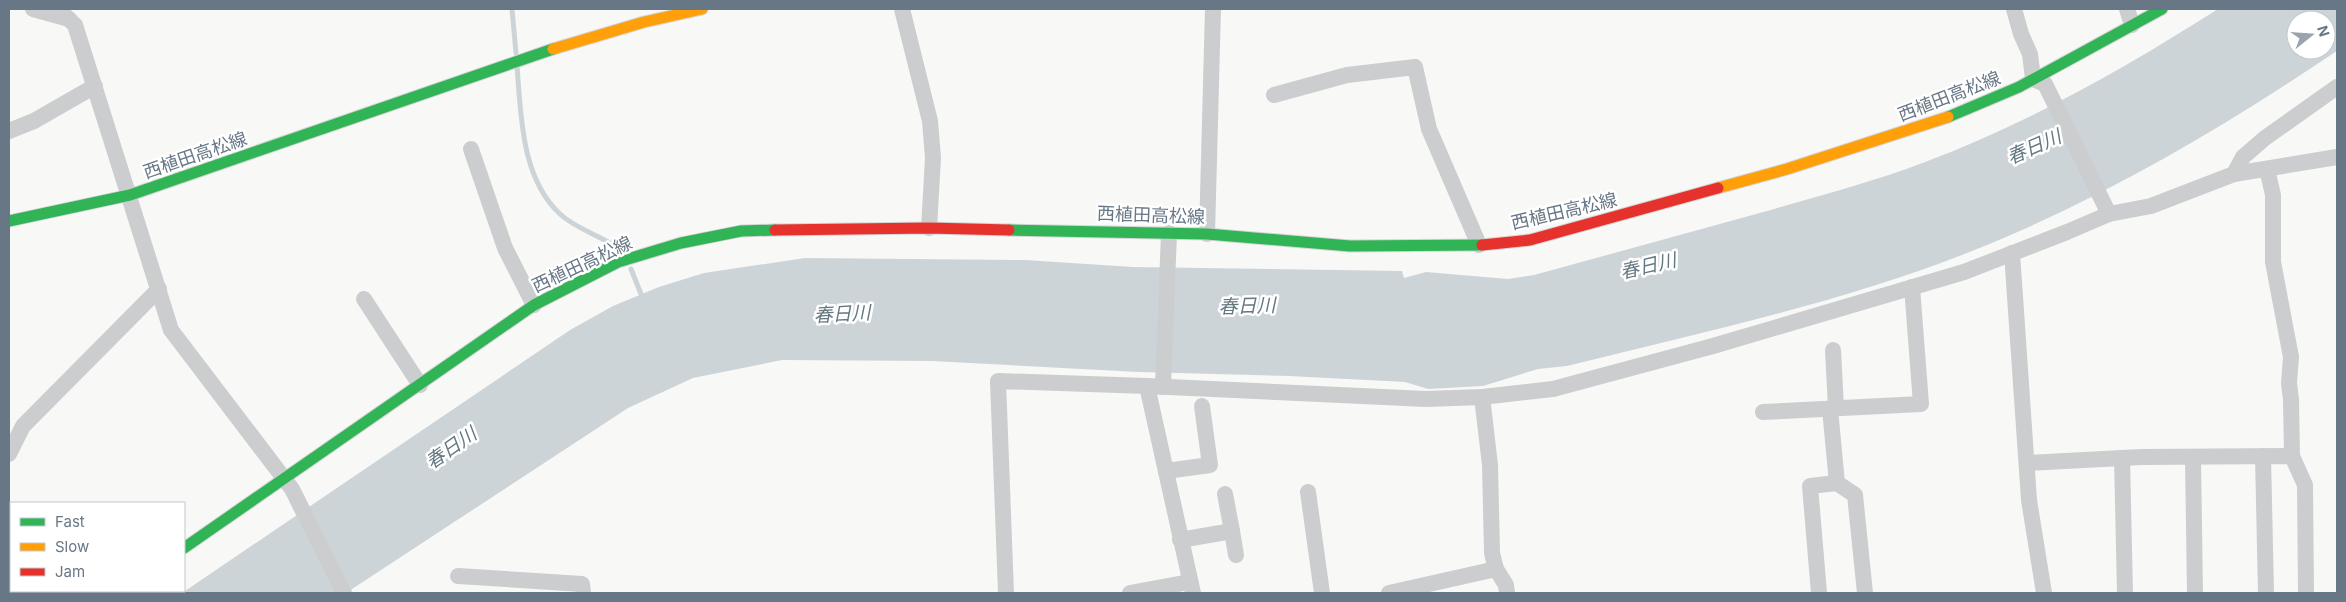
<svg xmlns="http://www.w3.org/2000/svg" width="2346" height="602" font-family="Inter,'Noto Sans JP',sans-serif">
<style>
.water{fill:#cdd4d8;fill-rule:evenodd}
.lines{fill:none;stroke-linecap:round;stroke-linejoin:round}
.stream{stroke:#cdd4d8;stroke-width:5}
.fast-casing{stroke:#d4d5d6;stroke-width:13}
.slow-casing{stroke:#d4d5d6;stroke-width:13}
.jam-casing{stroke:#d4d5d6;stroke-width:13}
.street{stroke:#cccdce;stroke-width:16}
.fast{stroke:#30b455;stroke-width:11}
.slow{stroke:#ff9f0a;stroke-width:11}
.jam{stroke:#e5322d;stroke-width:11}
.labels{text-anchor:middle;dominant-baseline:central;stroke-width:5;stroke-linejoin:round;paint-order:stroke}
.street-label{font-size:18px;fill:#687786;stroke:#fff}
.water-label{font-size:19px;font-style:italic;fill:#647882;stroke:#fff}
</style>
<rect width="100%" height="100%" fill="#f8f8f7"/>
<path class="water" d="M2218 9H2337V51C2222 128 2101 200 1972 251 1842 303 1702 332 1567 366L1538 369 1483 386 1428 389 1405 382 1289 376 1138 372 932 361 782 360 693 378 628 408 346 593H182L570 330 613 306 659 287 704 273 805 258 1025 260 1133 267 1402 271 1404 278 1426 272 1508 279 1534 275C1608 255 1682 234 1756 214 1812 198 1870 183 1925 162 2029 123 2125 68 2218 9ZM2296 20H2326V50H2296Z"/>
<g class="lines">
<g class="stream">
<path d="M512 9 516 53"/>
<path d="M517 66C521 115 521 178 560 214 577 230 601 235 619 249"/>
<path d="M631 269 643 299"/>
</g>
<g class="fast-casing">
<g id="fast">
<path d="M1948 117 2019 87 2162 9"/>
<path d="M9 221 130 195 553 49"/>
<path d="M1009 230 1207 234 1350 246 1482 245"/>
<path d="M184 548 534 305 618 262 681 243 741 231 775 230"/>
</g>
</g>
<g class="slow-casing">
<g id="slow">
<path d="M553 49 644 22 702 9"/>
<path d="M1718 188 1787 169 1948 117"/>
<path d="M102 593 107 591"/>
</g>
</g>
<g class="jam-casing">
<g id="jam">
<path d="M775 230 929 228 1009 230"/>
<path d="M1482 245 1530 240 1718 188"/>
</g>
</g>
<g class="street">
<path d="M33 9 69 19"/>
<path d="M58 9 75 25 171 330 292 489 344 593"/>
<path d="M902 9 930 121 933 158 929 228"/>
<path d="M2127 9 2132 25"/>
<path d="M1274 95 1347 75 1415 67 1429 129 1479 245"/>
<path d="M9 131 34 121 95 86"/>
<path d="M471 149 505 248 534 305"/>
<path d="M2267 169 2273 195V262L2291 357 2289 383 2291 400 2292 456"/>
<path d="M2234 174 2243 157 2265 138 2337 87"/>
<path d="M2109 214 2151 206 2234 174 2337 157"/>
<path d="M1207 234 1213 9"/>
<path d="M2012 253 2029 500 2044 593"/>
<path d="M364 299 420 385"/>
<path d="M1833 350 1836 408"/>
<path d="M1163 387 1169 233"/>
<path d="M1482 397 1490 465 1492 553 1496 569 1506 585 1507 593"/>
<path d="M1830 409 1837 483 1855 495 1865 593"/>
<path d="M1763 412 1921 404 1912 287"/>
<path d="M9 454 23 426 159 289"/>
<path d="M2263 456 2266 593"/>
<path d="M2122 458 2125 593"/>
<path d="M2193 458 2195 593"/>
<path d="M2027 463 2141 457 2292 456 2305 485 2306 593"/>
<path d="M1166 471 1210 465 1202 406"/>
<path d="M1308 492 1322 593"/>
<path d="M1232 531 1236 555"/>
<path d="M1180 540 1232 531 1225 494"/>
<path d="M458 576 582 584 583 593"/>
<path d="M1006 593 998 381 1147 386"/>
<path d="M1130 593 1189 582"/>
<path d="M1193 593 1147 386 1426 399 1482 397 1553 389 1713 346 1964 272 2067 232 2109 214 2045 84 2033 79 2030 54 2021 34 2014 9"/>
<path d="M1389 593 1496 569"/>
<path d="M1819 593 1810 486 1837 483"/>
</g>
<use href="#fast" class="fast"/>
<use href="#slow" class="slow"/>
<use href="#jam" class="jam"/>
</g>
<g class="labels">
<g class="street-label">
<text transform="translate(1949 96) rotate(-21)">西植田高松線</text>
<text transform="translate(195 155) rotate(-19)">西植田高松線</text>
<text transform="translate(1564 211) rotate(-13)">西植田高松線</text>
<text transform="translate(1151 215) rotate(2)">西植田高松線</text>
<text transform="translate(582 264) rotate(-25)">西植田高松線</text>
</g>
<g class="water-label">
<text transform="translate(2034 147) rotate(-24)">春日川</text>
<text transform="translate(1648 266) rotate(-13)">春日川</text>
<text transform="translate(1247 306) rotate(-2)">春日川</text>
<text transform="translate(842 314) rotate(-3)">春日川</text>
<text transform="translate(451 448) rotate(-35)">春日川</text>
</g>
</g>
<rect width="2346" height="602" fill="none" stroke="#687786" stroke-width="20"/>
<rect x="10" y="502" width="175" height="90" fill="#ffffff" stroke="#c3c9cf"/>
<rect x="20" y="518" width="25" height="8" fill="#30b455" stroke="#c3c9cf"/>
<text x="55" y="527" font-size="15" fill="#687786">Fast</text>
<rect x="20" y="543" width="25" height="8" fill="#ff9f0a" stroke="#c3c9cf"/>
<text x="55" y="552" font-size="15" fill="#687786">Slow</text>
<rect x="20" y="568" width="25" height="8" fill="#e5322d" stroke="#c3c9cf"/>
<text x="55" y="577" font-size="15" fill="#687786">Jam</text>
<g transform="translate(2311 35) rotate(73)"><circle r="24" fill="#ffffff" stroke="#c3c9cf"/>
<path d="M0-4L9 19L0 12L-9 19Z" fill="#9aa4ae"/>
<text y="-8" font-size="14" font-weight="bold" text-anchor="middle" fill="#687786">N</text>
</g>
</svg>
